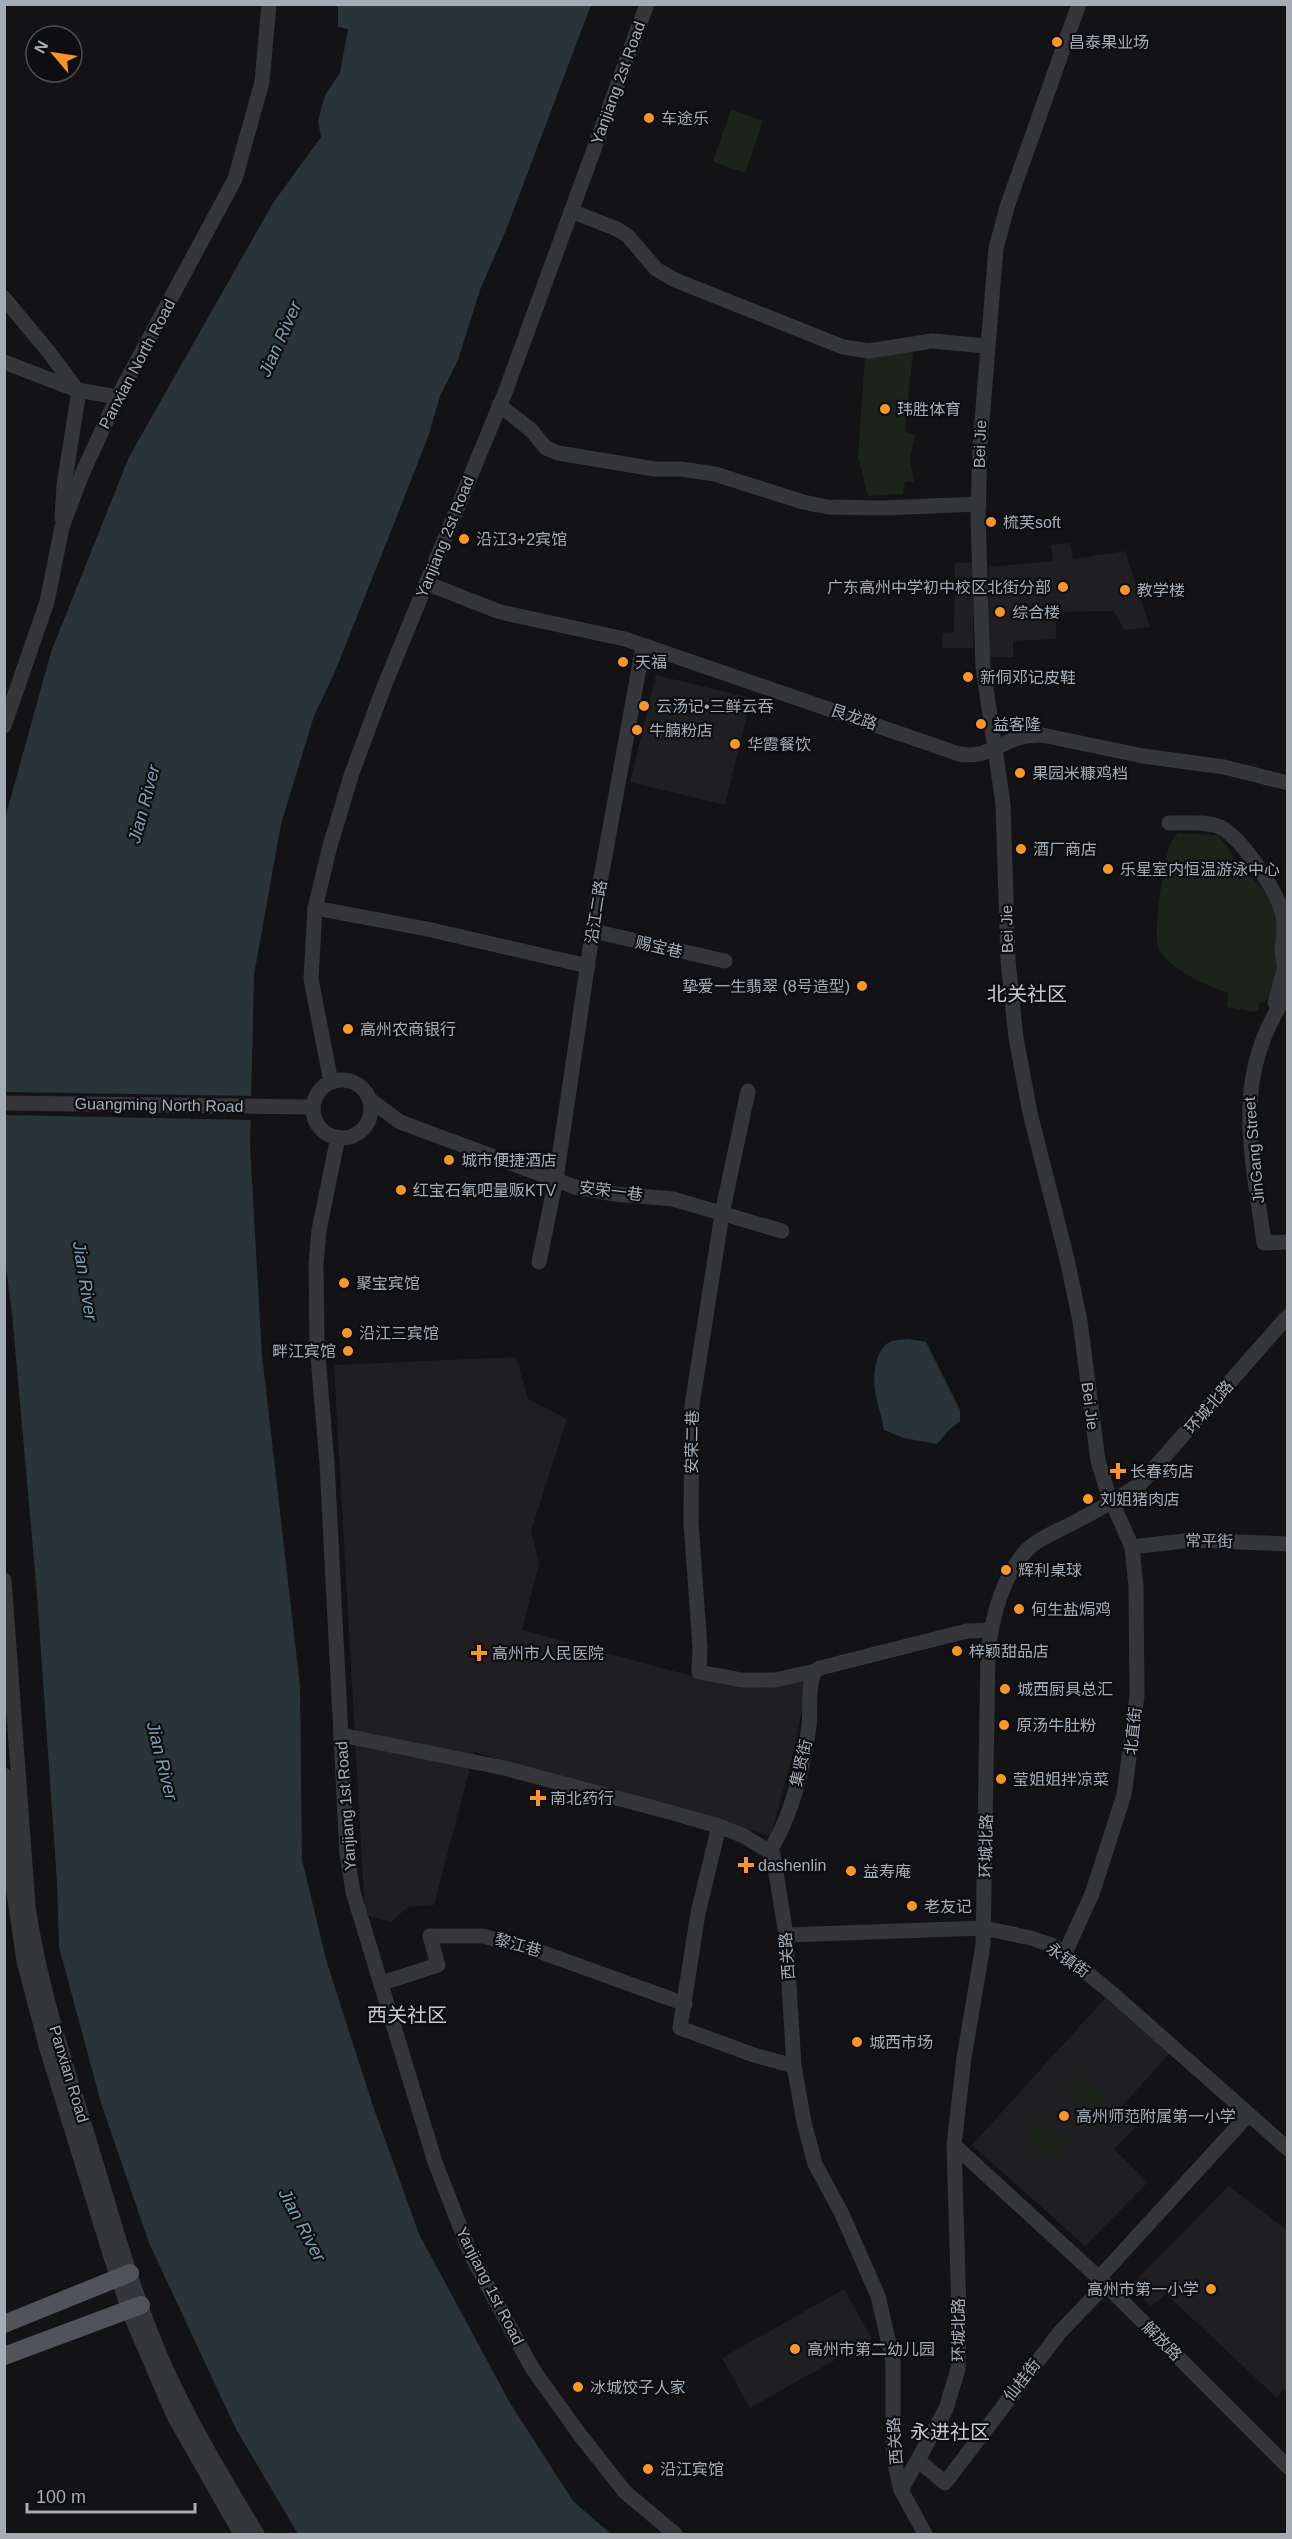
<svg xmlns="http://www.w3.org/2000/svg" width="1292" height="2539" font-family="Helvetica,'Noto Sans SC',sans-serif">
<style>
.built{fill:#1f1f22}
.green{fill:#1b231b}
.water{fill:#293439}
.pier{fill:#131315}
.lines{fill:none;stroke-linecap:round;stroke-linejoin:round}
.minor{stroke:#34363a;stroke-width:15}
.major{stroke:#505359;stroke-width:18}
.poi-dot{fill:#fa9626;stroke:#0e0e10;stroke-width:2}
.labels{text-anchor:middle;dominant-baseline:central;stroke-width:4.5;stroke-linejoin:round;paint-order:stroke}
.poi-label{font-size:16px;fill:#a4acb6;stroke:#0e0e10;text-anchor:start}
.street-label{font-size:16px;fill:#a4acb6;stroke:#0e0e10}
.water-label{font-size:18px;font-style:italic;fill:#79a0b3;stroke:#0e0e10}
.quarter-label{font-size:20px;fill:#c5cad2;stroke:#0e0e10}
</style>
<rect width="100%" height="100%" fill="#131315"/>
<g class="built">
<path d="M1070 543 1073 559 1125 551 1150 627 1124 630 1114 611 1056 612V639L1013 641V657H990L989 567 1053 561 1051 545Z"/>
<path d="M955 563H973V648H942V633L954 632Z"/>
<path d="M656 675 751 698 725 805 630 782Z"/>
<path d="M516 1357 528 1399 567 1419 531 1531 539 1563 522 1630 695 1677 767 1688 786 1680 807 1682 794 1750 771 1836 474 1752 434 1905 408 1907 391 1922 365 1915 334 1365Z"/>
<path d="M1107 1996 1170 2053 1121 2107 1139 2124 1114 2149 1148 2182 1085 2246 972 2145Z"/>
<path d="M1229 2186 1287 2230V2394L1283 2390 1277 2398 1166 2294 1151 2306 1130 2286Z"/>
<path d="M844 2289 872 2339 750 2408 722 2358Z"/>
</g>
<g class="green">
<path d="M731 109 763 121 745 173 713 162Z"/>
<path d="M913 352 905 431 915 435 910 459 914 482H905L903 494 868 496 858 457 865 356Z"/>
<path d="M1178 833 1218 835 1229 849 1235 860 1264 891 1276 915 1281 976 1265 1002 1259 1003V1010L1253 1012 1227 1007 1228 992C1210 989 1168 967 1159 950 1152 935 1164 860 1170 844 1172 840 1175 836 1178 833Z"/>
<path d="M1080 2075 1107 2099 1092 2116 1065 2093Z"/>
<path d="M1039 2118 1067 2142 1052 2160 1025 2136Z"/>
</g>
<g class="water">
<path d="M338 5H591L506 230 480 290 458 360 440 396 429 434 399 511 334 674 314 716 281 824 254 975 250 1147 262 1355 300 1686 302 1860 327 1963 373 2106 419 2234 510 2403 573 2501 611 2534H298L236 2429 149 2243 101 2103 59 1947 57 1882 37 1594 12 1313 5 1261 4 822 51 652 129 457 273 203 321 137 318 121 325 95 340 73 348 29 338 27Z"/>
<path d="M909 1339 926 1342 960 1410V1421L949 1430 937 1444 904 1438 884 1430C880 1404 869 1387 877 1360 879 1353 883 1345 890 1342 896 1339 904 1340 909 1339Z"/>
</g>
<path class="pier" d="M5 1092 254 1096 253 1120 5 1115Z"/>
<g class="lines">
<g class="minor">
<path d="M571 211 617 229 628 236 656 269 675 280 843 347 869 351 932 341 986 346"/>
<path d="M4 298 48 351 77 390 78 397 64 485 62 518"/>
<path d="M4 362 77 390 118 397"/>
<path d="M499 405 531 430 546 448 558 453 655 469H681L715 474 803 502 828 507 883 508 979 504"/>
<path d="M426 583 500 612 625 639 959 754C993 760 1005 733 1042 735L1143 756 1224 767 1288 783"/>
<path d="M4 726 47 602 62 527 82 474 116 400 235 179 262 82 269 4"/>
<path d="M1169 823C1184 823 1206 821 1220 827 1242 838 1278 892 1283 916 1287 934 1278 949 1285 966L1275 1003"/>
<path d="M315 908 427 929 588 966"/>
<path d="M593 931 725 961"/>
<path d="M1288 993C1230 1076 1252 1151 1264 1243L1288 1242"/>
<circle cx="342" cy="1109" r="29"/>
<path d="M331 1082 311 979 315 908 330 846 352 773 385 684 506 390 647 4"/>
<path d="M748 1091 722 1214 692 1405 691 1522 700 1648 699 1672 742 1680H775L815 1671"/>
<path d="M369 1099 400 1122 575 1187 615 1194 673 1199 782 1231"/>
<path d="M4 1103 313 1107"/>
<path d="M338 1137 319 1230 316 1264 317 1345 327 1463 347 1854 353 1892 435 2162 471 2255 532 2368 580 2435 625 2492 675 2534"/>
<path d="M539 1262 556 1179 598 894 643 646"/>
<path d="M1132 1547 1192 1540 1288 1544"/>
<path d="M4 1580 28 1906C39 1983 63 2056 86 2130 111 2211 132 2294 167 2371 193 2428 225 2481 257 2534"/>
<path d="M341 1735 504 1768 662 1810 719 1826 744 1836 773 1854 786 1935 794 2066 804 2122 815 2164 841 2212 878 2296 893 2361V2444L896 2469 901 2490 925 2534"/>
<path d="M4 1775 14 1893 24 1961 47 2049 111 2257 131 2316 174 2416 241 2534"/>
<path d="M719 1826 698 1913 680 2028 754 2055 794 2066"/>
<path d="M770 1850C791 1818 804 1765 809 1726 811 1710 807 1686 815 1671L820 1668 967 1631 990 1630"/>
<path d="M786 1935 984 1928 1031 1938 1054 1946 1113 1994 1288 2149"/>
<path d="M1065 1953 1092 1894 1124 1795 1137 1696 1136 1587 1132 1547 1108 1493 1098 1461 1080 1321 1067 1259 1030 1113 1016 1038 1008 960 1003 804 983 667 978 517 980 446 996 248 1008 204 1079 4"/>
<path d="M382 1983 438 1965 430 1936H482L527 1947 685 2004"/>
<path d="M954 2145 1099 2278 1288 2467"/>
<path d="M1099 2278 1248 2115"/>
<path d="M919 2461 945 2483 1060 2332 1105 2285"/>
<path d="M901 2490 946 2409 958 2369 959 2311 954 2145 964 2058 983 1945 988 1654C991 1620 1003 1573 1029 1548 1041 1537 1058 1531 1073 1523 1096 1511 1119 1499 1141 1483L1288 1316"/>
</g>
<g class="major">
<path d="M4 2324 130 2273"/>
<path d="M4 2356 141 2305"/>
</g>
</g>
<g class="poi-dot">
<circle cx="1057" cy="42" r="6"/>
<circle cx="649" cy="118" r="6"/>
<circle cx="885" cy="409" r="6"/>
<circle cx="991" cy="522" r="6"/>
<circle cx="464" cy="539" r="6"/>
<circle cx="1063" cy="587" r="6"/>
<circle cx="1125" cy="590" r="6"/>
<circle cx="1000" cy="612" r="6"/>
<circle cx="623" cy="662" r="6"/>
<circle cx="968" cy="677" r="6"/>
<circle cx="644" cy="706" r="6"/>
<circle cx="981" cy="724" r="6"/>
<circle cx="637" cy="730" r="6"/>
<circle cx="735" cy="744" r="6"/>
<circle cx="1020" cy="773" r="6"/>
<circle cx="1021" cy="849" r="6"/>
<circle cx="1108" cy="869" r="6"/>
<circle cx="862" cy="986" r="6"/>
<circle cx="348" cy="1029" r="6"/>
<circle cx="449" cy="1160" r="6"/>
<circle cx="401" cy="1190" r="6"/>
<circle cx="344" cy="1283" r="6"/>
<circle cx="347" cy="1333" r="6"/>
<circle cx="348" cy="1351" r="6"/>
<path d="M1115 1462h6v6h6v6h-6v6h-6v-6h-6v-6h6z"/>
<circle cx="1088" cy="1499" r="6"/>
<circle cx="1006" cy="1570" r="6"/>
<circle cx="1019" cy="1609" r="6"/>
<circle cx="957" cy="1651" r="6"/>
<path d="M476 1644h6v6h6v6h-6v6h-6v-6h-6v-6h6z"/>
<circle cx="1005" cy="1689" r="6"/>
<circle cx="1004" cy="1725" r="6"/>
<circle cx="1001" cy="1779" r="6"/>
<path d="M535 1789h6v6h6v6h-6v6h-6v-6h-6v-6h6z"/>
<path d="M743 1856h6v6h6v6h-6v6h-6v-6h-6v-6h6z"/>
<circle cx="851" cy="1871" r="6"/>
<circle cx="912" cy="1906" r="6"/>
<circle cx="857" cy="2042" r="6"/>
<circle cx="1064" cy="2116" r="6"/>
<circle cx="1211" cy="2289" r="6"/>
<circle cx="795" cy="2349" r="6"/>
<circle cx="578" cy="2387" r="6"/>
<circle cx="648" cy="2469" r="6"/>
</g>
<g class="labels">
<g class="poi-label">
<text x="1069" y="42">昌泰果业场</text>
<text x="661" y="118">车途乐</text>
<text x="897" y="409">玮胜体育</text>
<text x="1003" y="522">梳芙soft</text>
<text x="476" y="539">沿江3+2宾馆</text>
<text x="1051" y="587" text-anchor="end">广东高州中学初中校区北街分部</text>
<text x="1137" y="590">教学楼</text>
<text x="1012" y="612">综合楼</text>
<text x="635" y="662">天福</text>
<text x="980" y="677">新侗邓记皮鞋</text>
<text x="656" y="706">云汤记•三鲜云吞</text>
<text x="993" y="724">益客隆</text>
<text x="649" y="730">牛腩粉店</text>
<text x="747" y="744">华霞餐饮</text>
<text x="1032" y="773">果园米糠鸡档</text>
<text x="1033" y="849">酒厂商店</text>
<text x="1120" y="869">乐星室内恒温游泳中心</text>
<text x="850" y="986" text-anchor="end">挚爱一生翡翠 (8号造型)</text>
<text x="360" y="1029">高州农商银行</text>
<text x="461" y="1160">城市便捷酒店</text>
<text x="413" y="1190">红宝石氧吧量贩KTV</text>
<text x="356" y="1283">聚宝宾馆</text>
<text x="359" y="1333">沿江三宾馆</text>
<text x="336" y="1351" text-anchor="end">畔江宾馆</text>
<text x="1130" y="1471">长春药店</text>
<text x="1100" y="1499">刘姐猪肉店</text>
<text x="1018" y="1570">辉利桌球</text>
<text x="1031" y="1609">何生盐焗鸡</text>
<text x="969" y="1651">梓颖甜品店</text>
<text x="492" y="1653">高州市人民医院</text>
<text x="1017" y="1689">城西厨具总汇</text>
<text x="1016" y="1725">原汤牛肚粉</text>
<text x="1013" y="1779">莹姐姐拌凉菜</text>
<text x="550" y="1798">南北药行</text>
<text x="758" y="1865">dashenlin</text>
<text x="863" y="1871">益寿庵</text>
<text x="924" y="1906">老友记</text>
<text x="869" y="2042">城西市场</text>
<text x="1076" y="2116">高州师范附属第一小学</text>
<text x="1199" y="2289" text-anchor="end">高州市第一小学</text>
<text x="807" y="2349">高州市第二幼儿园</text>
<text x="590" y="2387">冰城饺子人家</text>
<text x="660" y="2469">沿江宾馆</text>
</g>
<g class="street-label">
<text transform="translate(618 83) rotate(-70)">Yanjiang 2st Road</text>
<text transform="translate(137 364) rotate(-62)">Panxian North Road</text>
<text transform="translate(980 444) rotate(-88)">Bei Jie</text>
<text transform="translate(445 537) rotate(-68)">Yanjiang 2st Road</text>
<text transform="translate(854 717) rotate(19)">艮龙路</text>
<text transform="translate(596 912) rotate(-81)">沿江二路</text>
<text transform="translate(1007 929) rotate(-91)">Bei Jie</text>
<text transform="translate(659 947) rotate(13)">赐宝巷</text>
<text transform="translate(159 1105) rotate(1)">Guangming North Road</text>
<text transform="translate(1254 1150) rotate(-95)">JinGang Street</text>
<text transform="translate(611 1191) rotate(7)">安荣一巷</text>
<text transform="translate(1090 1406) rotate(83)">Bei Jie</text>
<text transform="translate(1209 1407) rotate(-49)">环城北路</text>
<text transform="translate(692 1442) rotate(-89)">安荣二巷</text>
<text transform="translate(1209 1541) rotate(1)">常平街</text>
<text transform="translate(1133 1731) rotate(-84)">北直街</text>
<text transform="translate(801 1763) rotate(-77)">集贤街</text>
<text transform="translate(346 1806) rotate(-94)">Yanjiang 1st Road</text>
<text transform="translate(986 1846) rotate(-89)">环城北路</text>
<text transform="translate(518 1945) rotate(15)">黎江巷</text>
<text transform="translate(787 1956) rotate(-94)">西关路</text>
<text transform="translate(1068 1960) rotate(35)">永镇街</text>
<text transform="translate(69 2074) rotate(73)">Panxian Road</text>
<text transform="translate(490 2286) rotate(63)">Yanjiang 1st Road</text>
<text transform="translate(958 2330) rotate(-90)">环城北路</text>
<text transform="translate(1162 2341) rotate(45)">解放路</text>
<text transform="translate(1022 2380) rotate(-52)">仙桂街</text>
<text transform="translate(895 2441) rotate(-94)">西关路</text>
</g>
<g class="water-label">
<text transform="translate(280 339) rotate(-66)">Jian River</text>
<text transform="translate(144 804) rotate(-75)">Jian River</text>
<text transform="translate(85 1281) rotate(81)">Jian River</text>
<text transform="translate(162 1761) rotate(76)">Jian River</text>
<text transform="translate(302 2225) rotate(62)">Jian River</text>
</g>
<g class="quarter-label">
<text x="1027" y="994">北关社区</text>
<text x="407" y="2015">西关社区</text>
<text x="950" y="2432">永进社区</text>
</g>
</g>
<rect width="1292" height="2539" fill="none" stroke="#a4acb6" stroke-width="12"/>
<g transform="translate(54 54) rotate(299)"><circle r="28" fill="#0e0e10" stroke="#4a4d52" stroke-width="1.5"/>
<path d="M0-4.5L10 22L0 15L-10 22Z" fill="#fa9626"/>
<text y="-9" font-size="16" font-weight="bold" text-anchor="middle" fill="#a4acb6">N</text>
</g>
<path d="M27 2503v9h168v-9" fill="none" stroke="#a4acb6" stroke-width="3"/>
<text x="36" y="2503" font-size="18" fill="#a4acb6" stroke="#0e0e10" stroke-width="4.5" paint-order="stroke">100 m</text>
</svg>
